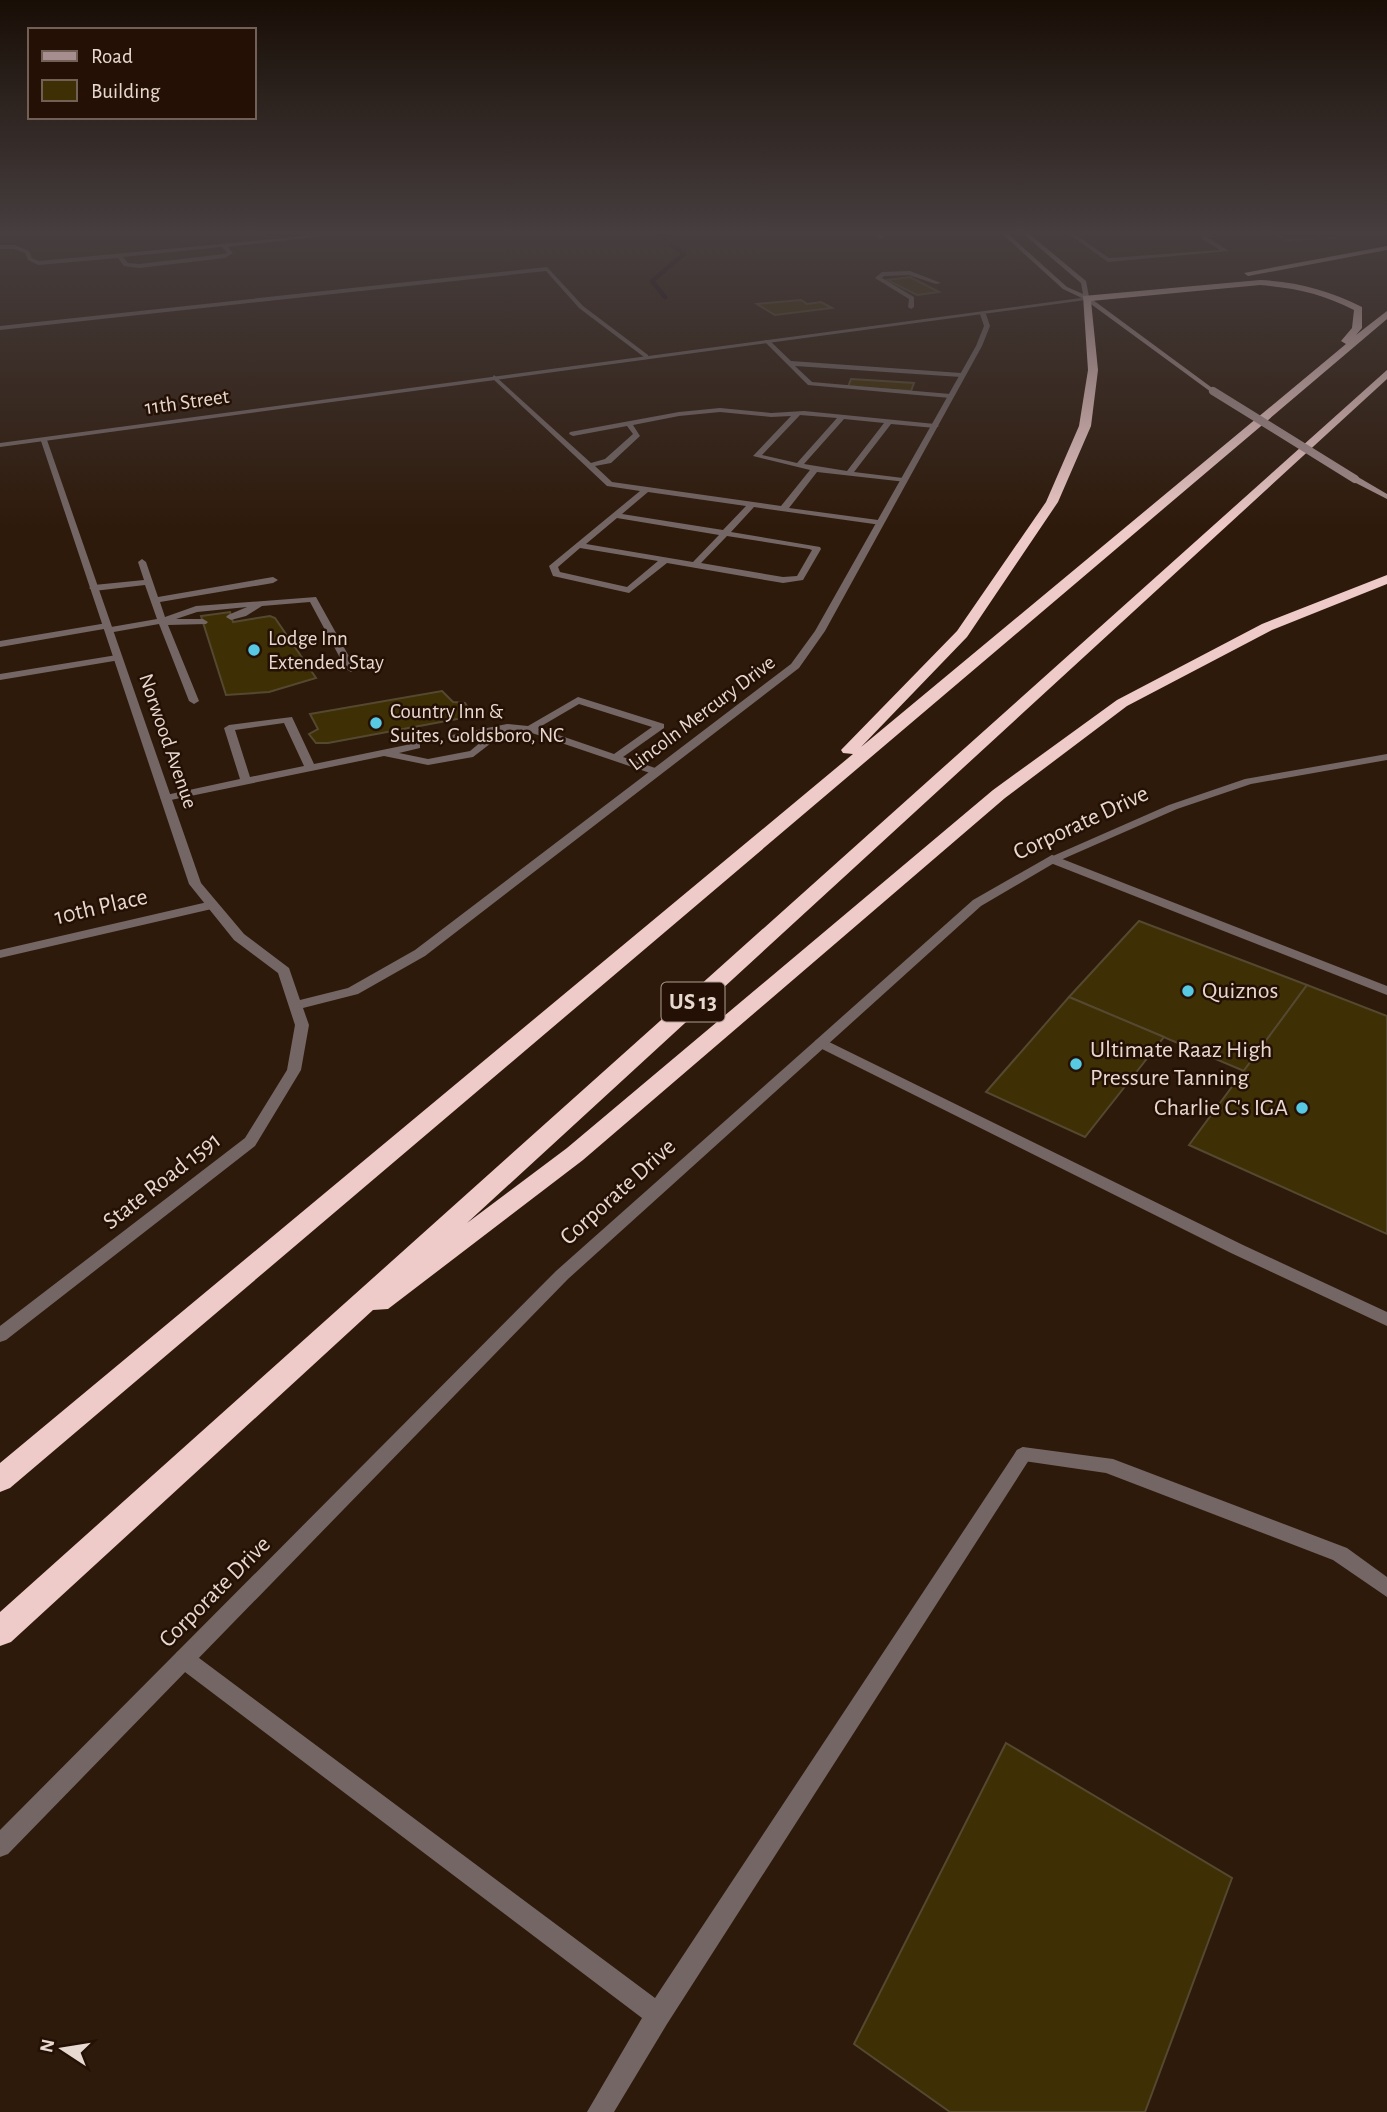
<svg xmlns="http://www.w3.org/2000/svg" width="1387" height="2112" font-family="'Alegreya Sans',sans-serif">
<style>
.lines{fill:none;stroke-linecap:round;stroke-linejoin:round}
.stream{stroke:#18000c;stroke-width:4.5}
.building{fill:#3f2f05;stroke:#544930;stroke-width:2}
.service{fill:#746665;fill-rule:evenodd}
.minor{fill:#746665;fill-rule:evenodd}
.tertiary{fill:#746665;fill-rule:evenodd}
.secondary{fill:#a58e8d;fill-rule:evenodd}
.motorway{fill:#eecac8;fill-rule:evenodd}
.secondary-bridge{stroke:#a58e8d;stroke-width:8}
.poi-dot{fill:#57c9e3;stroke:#241004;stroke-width:2.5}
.labels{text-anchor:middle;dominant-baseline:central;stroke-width:5;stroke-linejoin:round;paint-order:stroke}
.far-street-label{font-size:21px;fill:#e8d9d0;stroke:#241004}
.far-poi-label{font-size:21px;fill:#e8d9d0;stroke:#241004;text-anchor:start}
.shield{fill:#241004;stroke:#ad9d93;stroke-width:2}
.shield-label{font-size:23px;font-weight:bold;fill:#e8d9d0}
.street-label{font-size:24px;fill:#e8d9d0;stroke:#241004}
.poi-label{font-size:24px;fill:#e8d9d0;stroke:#241004;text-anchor:start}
</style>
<rect width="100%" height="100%" fill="#2e1a0b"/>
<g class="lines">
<path class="stream" d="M656 232 684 254 652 281 665 297"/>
</g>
<g class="building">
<path d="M1274 232H1326L1335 238 1286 240Z"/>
<path d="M910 277 939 292 917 295 887 280Z"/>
<path d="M801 300 807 304 821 302 832 308 775 315 757 304Z"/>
<path d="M851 379 914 383 911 391 848 387Z"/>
<path d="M230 612 233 622 270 616 275 618 316 678 269 692 226 695 201 616Z"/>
<path d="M442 691 453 702 465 703 473 716 328 743H316L309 734 318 729 310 714Z"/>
<path d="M1139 921 1307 985 1244 1071 1069 997Z"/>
<path d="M1307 985 1387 1016V1234L1189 1145Z"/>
<path d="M1069 997 1164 1037 1085 1137 986 1092Z"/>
<path d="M1006 1743 1232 1878 1145 2112H950L854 2044Z"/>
</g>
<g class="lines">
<g class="service">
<path d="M303 232H308L311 235 356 232 228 247 233 253 225 258 139 268 124 266 118 258 38 265 28 260 25 253 14 249H0V245H15L29 251 32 258 39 261 306 236ZM222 247 227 253 224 254 139 264 128 263 123 257Z"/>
<path d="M874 232H879L884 238 879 239Z"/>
<path d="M1066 232H1072L1109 258 1220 250 1202 239 1201 232H1207V237L1229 251 1108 262Z"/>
<path d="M910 271 941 283 936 284 909 275 884 276 882 278 914 297V307L911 309 908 307 909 299 875 278 882 272Z"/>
<path d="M765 340H769L791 361 961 373 964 375 961 377 795 366 812 382 950 394 954 396 950 398 808 385 765 342Z"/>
<path d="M494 375 591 463 605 459 633 434 627 426 573 436 569 434 570 432 679 412 720 408 771 413 804 411 935 424 939 426 935 428 891 424 854 472 903 478H906V482L817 472 789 508 878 520 882 523 881 525 754 507 731 532 820 547 821 549 803 580 783 583 667 563 629 593 553 576 549 566 640 491 607 486 492 378ZM720 412 771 417 791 416 753 456 810 470 781 506 612 482 595 466 611 463 640 436 633 425 679 416ZM800 415 837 418 797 463 762 455ZM844 419 884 423 847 471 804 464ZM648 492 746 506 723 530 622 514ZM617 518 719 535 693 562 586 544ZM727 536 809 549 812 550 797 576 783 577 701 563ZM580 548 658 561 627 587 560 572 558 567Z"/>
<path d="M142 559 146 562 158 597 273 577 278 580 273 583 160 602 165 617 196 606 316 597 356 669 351 672 346 669 310 602 262 606 246 616 231 620 226 617 228 615 247 607 197 612 176 619H203L208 622 206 624 168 625 199 701 194 704 189 701 159 624 108 633 104 629 0 647V641L107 623 111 627 157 619 145 585 94 591 89 588 94 585 144 580 138 562Z"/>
<path d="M117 655 122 658 120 660 0 680V674Z"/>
<path d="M578 697 664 724V728L623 757 661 770V774H653L529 732 508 730 473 757 428 765 384 756 166 801 160 798 166 795 240 779 224 728 229 725 292 717 314 764 416 743 420 744V748L399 753 428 759 470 751 492 733 456 740 452 739V735L507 724 528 726ZM579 704 652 727 614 754 538 728ZM284 723 304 766 250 777 235 730Z"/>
<path d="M1052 855 1387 986V995L1048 862 1046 859Z"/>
<path d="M212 901 218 905 216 908 0 958V950Z"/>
<path d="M821 1038 1243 1245 1387 1312V1326L1231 1253 816 1046 814 1043Z"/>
<path d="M1023 1447 1029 1450 1032 1455 1029 1460 667 2024 614 2112H587L642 2018 177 1666 174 1659 177 1652 184 1649 191 1652 655 1998 1017 1450Z"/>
</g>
<g class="minor">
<path d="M547 267 583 306 648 355V357H644L579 308 546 271 0 330V326Z"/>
<path d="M983 312 986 314 990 326 982 346 825 631 799 668 425 956 358 994 303 1008 309 1025 301 1070 255 1146 6 1340 0 1342V1326L245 1138 287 1070 295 1025 278 973 234 940 189 884 40 438 47 440 201 883 244 934 289 968 300 1000 348 988 415 950 791 664 815 631 976 346 984 326 980 314Z"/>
<path d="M1052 855 1058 859 1056 862 981 906 826 1046H816L814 1043 816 1040 973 900Z"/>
<path d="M1023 1447 1113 1459 1347 1548 1387 1577V1597L1333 1560 1106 1473 1017 1460 1014 1455 1017 1450Z"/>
</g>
<g class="tertiary">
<path d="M1088 297 1086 300 0 447V443Z"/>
<path d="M1387 754V760L1251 784 1177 809 1056 862H1048L1046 859 1169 805 1245 779Z"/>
<path d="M821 1038 828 1043 826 1046 568 1279 8 1854 0 1857V1830L556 1271 816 1040Z"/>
</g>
<g class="secondary">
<path d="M1000 232H1006L1067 287 1083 294 1081 283 1021 232H1027L1086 281 1089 297 1215 390V392H1211L1084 299 1063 289Z"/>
<path d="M1352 477H1358L1387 494V499L1352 481Z"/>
</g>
<g class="motorway">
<path d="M1387 246V250L1248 276 1244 273Z"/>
<path d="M1260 280C1298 282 1328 290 1362 307V328L1356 335 1387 311V319L10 1488 0 1492V1463L853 754 843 753 841 750 957 631 1046 502 1079 426 1088 370 1083 296ZM1260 285C1296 288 1323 294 1354 310L1352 328 1341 341 1346 344 861 747 967 637 1058 502 1091 426 1098 370 1091 301Z"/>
<path d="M1387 370V379L467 1223 567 1148 993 790 1117 700 1262 624 1387 575V584L1272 630 1127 706 1005 798 583 1160 388 1309 373 1310 11 1642 0 1646V1612Z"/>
</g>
<path class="secondary-bridge" d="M1213 391 1355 479"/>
</g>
<linearGradient id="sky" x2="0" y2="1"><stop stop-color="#190e06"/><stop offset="0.44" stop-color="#463e3f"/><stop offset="1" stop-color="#463e3f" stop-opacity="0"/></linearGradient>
<rect width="1387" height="528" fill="url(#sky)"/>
<g class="poi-dot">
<circle cx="254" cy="650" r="7"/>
<circle cx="376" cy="723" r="7"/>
<circle cx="1188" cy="991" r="7"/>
<circle cx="1076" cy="1064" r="7"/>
<circle cx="1302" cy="1108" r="7"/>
</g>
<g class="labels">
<g class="far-street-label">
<text transform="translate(187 402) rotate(-8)">11th Street</text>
<text transform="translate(702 713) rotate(-37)">Lincoln Mercury Drive</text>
<text transform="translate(168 741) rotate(71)">Norwood Avenue</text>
</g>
<g class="far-poi-label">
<text x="268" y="638">Lodge Inn<tspan x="268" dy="24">Extended Stay</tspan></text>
<text x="390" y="711">Country Inn &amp;<tspan x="390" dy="24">Suites, Goldsboro, NC</tspan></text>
</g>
<rect class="shield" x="661.5" y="982.5" width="63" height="39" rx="5"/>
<g class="shield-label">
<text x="693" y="1002">US 13</text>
</g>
<g class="street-label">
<text transform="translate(1081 823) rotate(-25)">Corporate Drive</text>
<text transform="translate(101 907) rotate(-13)">10th Place</text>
<text transform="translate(162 1181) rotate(-38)">State Road 1591</text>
<text transform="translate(618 1192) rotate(-42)">Corporate Drive</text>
<text transform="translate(215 1592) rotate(-45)">Corporate Drive</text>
</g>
<g class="poi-label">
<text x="1202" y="991">Quiznos</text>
<text x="1090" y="1050">Ultimate Raaz High<tspan x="1090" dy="28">Pressure Tanning</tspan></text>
<text x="1288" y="1108" text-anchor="end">Charlie C's IGA</text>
</g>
</g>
<rect x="28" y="28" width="228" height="91" fill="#241004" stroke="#726056" stroke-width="2"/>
<rect x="42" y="51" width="35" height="10" fill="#a58e8d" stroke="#726056" stroke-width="2"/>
<text x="91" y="63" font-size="21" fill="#e8d9d0">Road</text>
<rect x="42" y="80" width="35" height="21" fill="#3f2f05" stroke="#726056" stroke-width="2"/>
<text x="91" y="98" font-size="21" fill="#e8d9d0">Building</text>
<g transform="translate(63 2049) rotate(282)" stroke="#241004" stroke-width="5" paint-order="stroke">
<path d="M0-5L12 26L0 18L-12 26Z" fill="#e8d9d0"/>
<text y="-10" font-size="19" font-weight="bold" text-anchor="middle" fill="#e8d9d0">N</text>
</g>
</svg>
